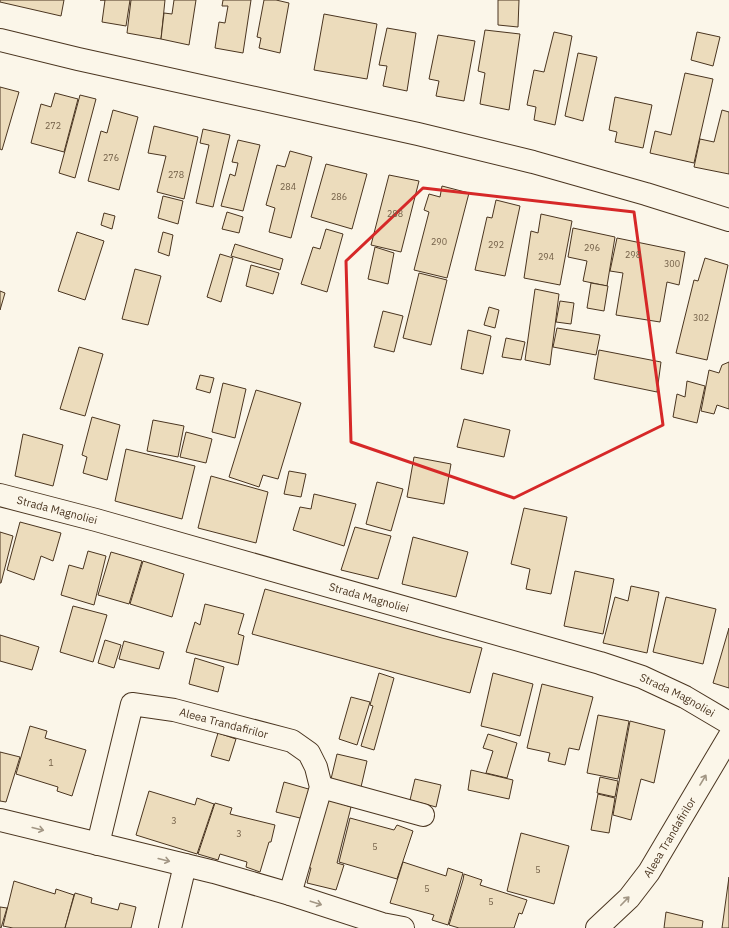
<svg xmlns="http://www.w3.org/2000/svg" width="729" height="928" font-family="'IBM Plex Sans',sans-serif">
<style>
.building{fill:#ecdcbc;stroke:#4a3520}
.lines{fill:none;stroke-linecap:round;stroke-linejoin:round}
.minor-casing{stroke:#4a3520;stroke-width:24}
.major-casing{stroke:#4a3520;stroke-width:24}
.minor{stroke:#fbf6e9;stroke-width:22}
.major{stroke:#fbf6e9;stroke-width:22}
.oneway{stroke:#a29684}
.marked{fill:none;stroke:#d62828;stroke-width:3;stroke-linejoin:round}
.labels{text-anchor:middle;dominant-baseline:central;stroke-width:3;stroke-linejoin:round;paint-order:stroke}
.number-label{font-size:9px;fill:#725f47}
.street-label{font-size:11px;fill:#4a3520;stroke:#fbf6e9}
</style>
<rect width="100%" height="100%" fill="#fbf6e9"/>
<g class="building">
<path d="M0 0H64L61 16 0 2Z"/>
<path d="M100 0H130L126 26 102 22 105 0Z"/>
<path d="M131 0H165L161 39 127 33Z"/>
<path d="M174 0H196L189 45 161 39 164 13 172 14Z"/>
<path d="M223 0H251L243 53 215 48 219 22 225 23 228 6H222Z"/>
<path d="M264 0H276L289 3 280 53 259 48 261 38 257 37Z"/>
<path d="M498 0H519L518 27 498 25Z"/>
<path d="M324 14 377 24 367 79 314 70Z"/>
<path d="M387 28 416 33 407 91 383 86 387 66 379 65Z"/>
<path d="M485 30 520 34 509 110 480 104 485 73 478 71Z"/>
<path d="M554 32 572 36 555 125 534 120 536 107 527 105 534 70 544 72Z"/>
<path d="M697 32 720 37 713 66 691 60Z"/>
<path d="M438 35 475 41 464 101 436 96 439 81 429 79Z"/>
<path d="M578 53 597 57 583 121 565 116Z"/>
<path d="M685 73 713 79 694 163 650 153 655 131 671 135Z"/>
<path d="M0 87 19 92 2 150 0 149Z"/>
<path d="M55 93 78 99 64 152 31 143 41 104 51 107Z"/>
<path d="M80 95 96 99 75 178 59 173Z"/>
<path d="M615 97 652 105 643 148 615 142 617 132 609 130Z"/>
<path d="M113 110 138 117 119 190 88 181 101 131 107 133Z"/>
<path d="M722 110 729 112V174L694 167 700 139 714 142Z"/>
<path d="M154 126 198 137 184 199 157 192 166 156 148 153Z"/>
<path d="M203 129 230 135 213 207 196 203 209 145 200 143Z"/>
<path d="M238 140 260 145 243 211 221 206 230 174 235 176 238 163 232 162Z"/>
<path d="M290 151 312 157 291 238 269 232 275 208 266 205 277 165 285 167Z"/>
<path d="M326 164 367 174 352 229 311 217Z"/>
<path d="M389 175 419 181 401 252 371 245Z"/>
<path d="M442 186 469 193 447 278 414 270 429 212 424 210 429 194 440 197Z"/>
<path d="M163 196 183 201 178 224 158 218Z"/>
<path d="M496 200 520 206 505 276 475 270 487 217 492 218Z"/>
<path d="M227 212 243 217 239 233 222 229Z"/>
<path d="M104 213 115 216 112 229 101 225Z"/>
<path d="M541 214 572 221 560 285 524 278 531 231 538 233Z"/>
<path d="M573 228 615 237 607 286 583 281 587 261 568 257Z"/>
<path d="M326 229 343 234 327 292 301 284 313 247 320 249Z"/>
<path d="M77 232 104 241 85 300 58 291Z"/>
<path d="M163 232 173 235 169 256 158 252Z"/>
<path d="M617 238 685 252 679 285 667 282 660 322 616 315 623 273 610 271Z"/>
<path d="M235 244 283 259 280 270 231 256Z"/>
<path d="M375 247 394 253 388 284 368 279Z"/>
<path d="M220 254 233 258 221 302 207 297Z"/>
<path d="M705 258 728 265 707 360 676 353 694 280 698 281Z"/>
<path d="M251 265 279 273 273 294 246 286Z"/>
<path d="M135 269 161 276 148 325 122 319Z"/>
<path d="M419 273 447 280 431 345 403 338Z"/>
<path d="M591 283 608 286 604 311 587 308Z"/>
<path d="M535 289 559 294 550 365 525 360Z"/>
<path d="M0 291 5 293 0 310Z"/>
<path d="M560 301 574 303 571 324 556 322Z"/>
<path d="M489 307 499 310 495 328 484 325Z"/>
<path d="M383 311 403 316 394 352 374 347Z"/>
<path d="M557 328 600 335 596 355 553 347Z"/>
<path d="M468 330 491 336 483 374 461 369Z"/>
<path d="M506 338 525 342 521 360 502 357Z"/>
<path d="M79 347 103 354 85 416 60 409Z"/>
<path d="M599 350 661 362 657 392 594 379Z"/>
<path d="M729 362V409L717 405 714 414 701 411 709 370 719 373 722 365Z"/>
<path d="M200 375 214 378 210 393 196 389Z"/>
<path d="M687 381 705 386 697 423 673 417 677 394 685 397Z"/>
<path d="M223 383 246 389 235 438 212 432Z"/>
<path d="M256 390 301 403 278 479 263 475 259 487 229 477Z"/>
<path d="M92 417 120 425 107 480 83 473 87 457 82 455Z"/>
<path d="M464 419 510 430 504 457 457 447Z"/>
<path d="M153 420 184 426 178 457 147 451Z"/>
<path d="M186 432 212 439 206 463 180 457Z"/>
<path d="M23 434 63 445 53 486 15 476Z"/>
<path d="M126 449 195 466 182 519 115 501Z"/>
<path d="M414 457 451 464 444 504 407 497Z"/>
<path d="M289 471 306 474 301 497 284 494Z"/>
<path d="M211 476 268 492 256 543 198 528Z"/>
<path d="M377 482 403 489 391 531 366 524Z"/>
<path d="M314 494 356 504 344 546 293 530 300 507 311 509Z"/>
<path d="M524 508 567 517 551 594 526 589 530 569 511 564Z"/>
<path d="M20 522 61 533 53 561 41 556 34 580 7 570Z"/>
<path d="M355 527 391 536 378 579 341 570Z"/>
<path d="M0 532 13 536 1 583H0Z"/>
<path d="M413 537 468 552 456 597 402 584Z"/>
<path d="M88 551 106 556 94 605 61 595 69 565 83 569Z"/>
<path d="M111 552 142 561 129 604 98 595Z"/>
<path d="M143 561 184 574 172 617 130 604Z"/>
<path d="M575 571 614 579 603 634 564 626Z"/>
<path d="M631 586 659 592 647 653 603 643 615 597 628 601Z"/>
<path d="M265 589 442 638 482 648 470 693 252 634Z"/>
<path d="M666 597 716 609 703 664 653 652Z"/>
<path d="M205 604 244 614 238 634 244 636 238 665 186 652 195 622 200 625Z"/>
<path d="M73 606 107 615 93 662 60 652Z"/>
<path d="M729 628V688L713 683Z"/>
<path d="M0 635 39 647 32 670 0 661Z"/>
<path d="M105 640 121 645 114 668 98 663Z"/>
<path d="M124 641 164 652 159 669 119 659Z"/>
<path d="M195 658 224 667 218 692 189 684Z"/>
<path d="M379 673 394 678 374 750 361 746 373 706 370 705Z"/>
<path d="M493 673 533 684 520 736 498 730 481 726Z"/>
<path d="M542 684 593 697 579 750 569 748 565 765 548 761 550 753 527 748Z"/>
<path d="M351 697 370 702 357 745 339 739Z"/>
<path d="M598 715 629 721 618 779 587 773Z"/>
<path d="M630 721 665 730 654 783 641 779 631 820 613 815Z"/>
<path d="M30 726 47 731 45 738 86 750 72 796 57 791 58 787 16 774Z"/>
<path d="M218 733 236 739 229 761 211 756Z"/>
<path d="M488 734 517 743 507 778 486 773 493 751 483 748Z"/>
<path d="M0 752 20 757 6 802 0 801Z"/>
<path d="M337 754 367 761 361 787 331 779Z"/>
<path d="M471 770 513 780 509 799 468 790Z"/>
<path d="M600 777 618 781 615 797 597 793Z"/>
<path d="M415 779 441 785 436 807 410 800Z"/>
<path d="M284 782 312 790 304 819 276 812Z"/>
<path d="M149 791 195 805 197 798 214 804 197 854 136 835Z"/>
<path d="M598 794 615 798 609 833 591 830Z"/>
<path d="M324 798 351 807 337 863 344 865 336 890 307 883 311 868 304 866Z"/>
<path d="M215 803 232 808 230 814 275 825 271 842H269L260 872 246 867 247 862 220 854 218 860 198 854Z"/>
<path d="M350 818 394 830 397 825 413 831 397 879 339 862Z"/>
<path d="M521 833 569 846 554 904 507 891Z"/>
<path d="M403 862 446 876 448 868 463 873 448 925 432 920 434 915 390 903Z"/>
<path d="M464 874 482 880 480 885 527 900 522 914 519 913 514 928H459L449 925 463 880Z"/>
<path d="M729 877V928H722Z"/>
<path d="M14 881 55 894 56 889 74 895 65 928H13L3 926Z"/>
<path d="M75 893 92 898 91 903 118 910 120 903 136 907 131 928H65Z"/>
<path d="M0 907 7 908 1 928H0Z"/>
<path d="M666 912 703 921 702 928H664Z"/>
</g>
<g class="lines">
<g class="minor-casing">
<g id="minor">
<path id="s1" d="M0 495 96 520 600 663 642 677 685 697 729 723"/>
<path d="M321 787 423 815"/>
<path d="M0 820 214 872 290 894 382 924 403 928"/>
<path id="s2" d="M98 844 132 704 174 710 292 741 309 753 316 767 321 787 290 894"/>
<path d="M170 928 185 865"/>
<path id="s3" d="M597 928 629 898 649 872 729 737"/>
</g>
</g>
<g class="major-casing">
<path id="major" d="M0 40 78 59 418 134 533 162 646 194 729 220"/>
</g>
<use href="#minor" class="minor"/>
<use href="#major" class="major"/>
</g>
<defs><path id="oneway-shaft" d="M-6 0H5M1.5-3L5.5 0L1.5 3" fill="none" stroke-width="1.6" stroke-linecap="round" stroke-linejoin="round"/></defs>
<g class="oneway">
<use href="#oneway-shaft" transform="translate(703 780) rotate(-59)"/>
<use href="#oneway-shaft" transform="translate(38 829) rotate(14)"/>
<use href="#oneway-shaft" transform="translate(164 860) rotate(14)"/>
<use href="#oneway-shaft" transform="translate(625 901) rotate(-46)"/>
<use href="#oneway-shaft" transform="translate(316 903) rotate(18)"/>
</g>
<path class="marked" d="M423 188 634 212 663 425 514 498 351 442 346 261Z"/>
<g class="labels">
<g class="number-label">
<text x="53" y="125">272</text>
<text x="111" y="157">276</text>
<text x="176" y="174">278</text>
<text x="288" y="186">284</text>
<text x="339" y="196">286</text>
<text x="395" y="213">288</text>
<text x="439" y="241">290</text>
<text x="496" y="244">292</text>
<text x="592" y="247">296</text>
<text x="633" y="254">298</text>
<text x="546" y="256">294</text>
<text x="672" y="263">300</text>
<text x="701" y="317">302</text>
<text x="51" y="762">1</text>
<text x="174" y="820">3</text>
<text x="239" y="833">3</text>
<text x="375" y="846">5</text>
<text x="538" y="869">5</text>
<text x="427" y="888">5</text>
<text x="491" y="901">5</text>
</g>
<g class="street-label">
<text stroke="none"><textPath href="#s1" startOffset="59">Strada Magnoliei</textPath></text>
<text stroke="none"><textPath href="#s1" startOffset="383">Strada Magnoliei</textPath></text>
<text stroke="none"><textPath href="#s1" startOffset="707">Strada Magnoliei</textPath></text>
<text stroke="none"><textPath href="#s2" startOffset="238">Aleea Trandafirilor</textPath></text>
<text stroke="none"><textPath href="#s3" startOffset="117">Aleea Trandafirilor</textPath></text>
</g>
</g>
</svg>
